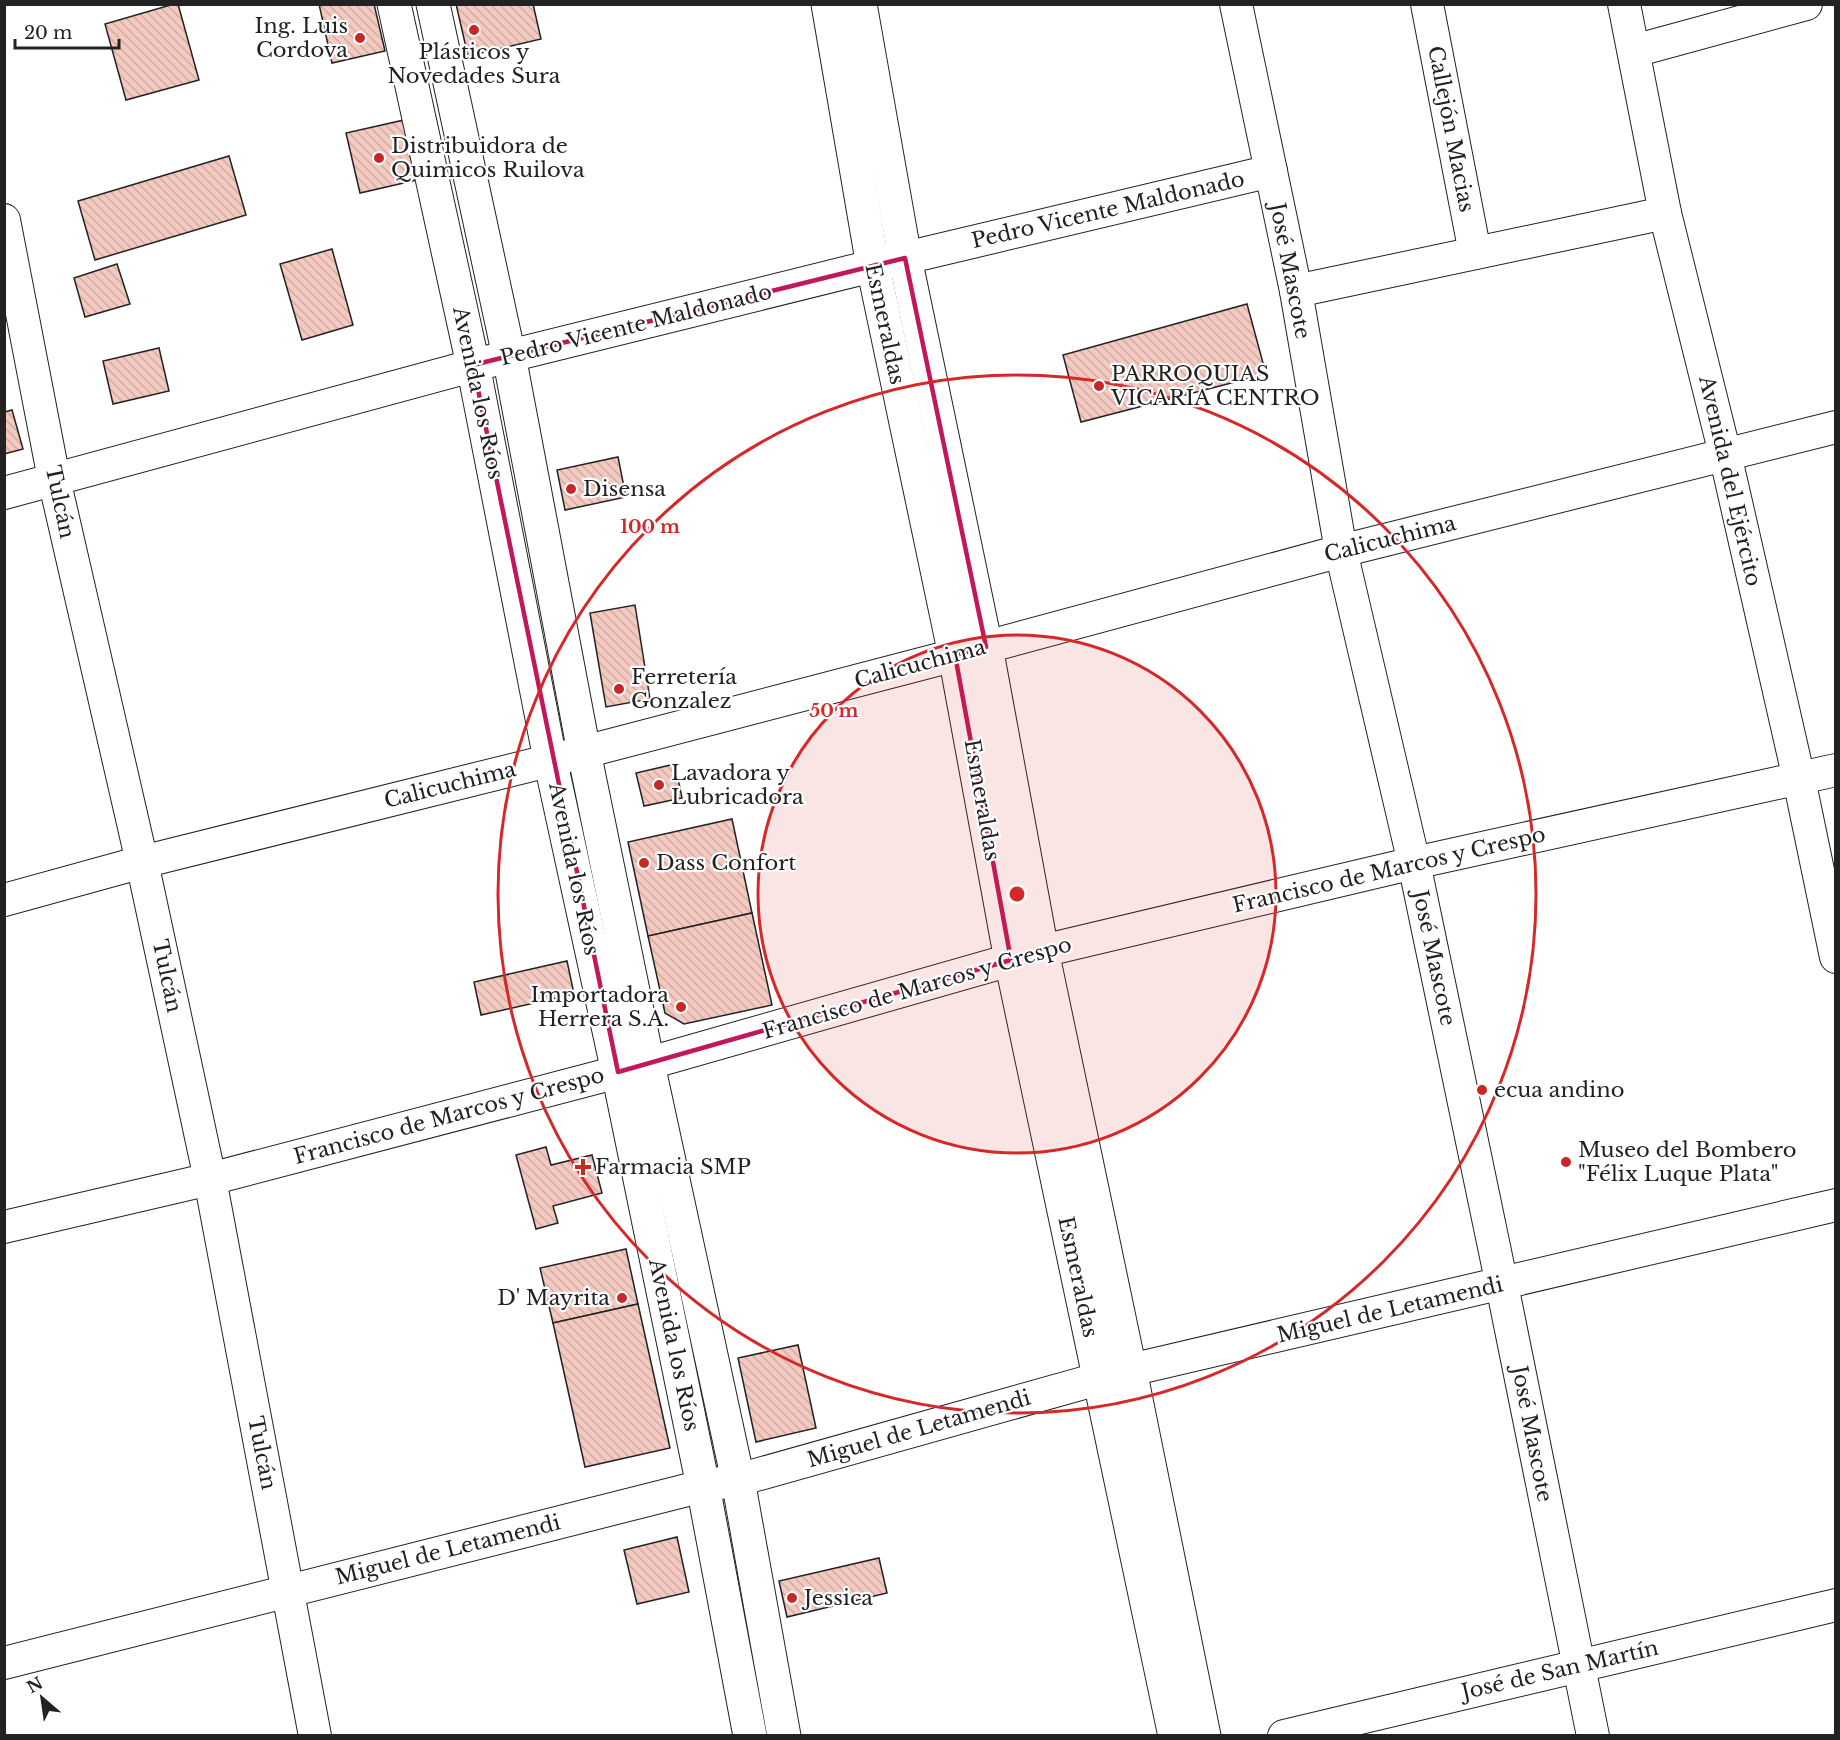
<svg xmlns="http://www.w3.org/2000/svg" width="1840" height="1740" font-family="'Libre Baskerville',serif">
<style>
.building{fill:url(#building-back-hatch);stroke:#222;stroke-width:1.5}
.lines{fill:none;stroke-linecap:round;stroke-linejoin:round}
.minor-casing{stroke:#222;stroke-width:34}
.secondary-casing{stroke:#222;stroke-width:35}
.minor{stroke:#fff;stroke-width:32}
.secondary{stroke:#fff;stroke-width:33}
.marked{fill:none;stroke:#c2185b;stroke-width:4.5;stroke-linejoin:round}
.ring{fill:none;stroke:#d62828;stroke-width:3}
.poi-dot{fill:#c62828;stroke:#fff;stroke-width:2}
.labels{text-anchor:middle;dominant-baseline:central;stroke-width:4.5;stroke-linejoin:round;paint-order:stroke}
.poi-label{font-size:21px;fill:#222;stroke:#fff;text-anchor:start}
.street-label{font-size:21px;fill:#222;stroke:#fff}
.centre{fill:#d62828;stroke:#fff;stroke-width:3}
.ring-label{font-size:18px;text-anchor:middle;font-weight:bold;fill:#d62828;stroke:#fff;stroke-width:4.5;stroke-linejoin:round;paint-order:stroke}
</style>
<defs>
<pattern id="building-back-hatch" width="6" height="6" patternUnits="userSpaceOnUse" patternTransform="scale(1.5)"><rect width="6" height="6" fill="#f3c9c0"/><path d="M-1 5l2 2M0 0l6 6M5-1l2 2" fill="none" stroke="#d0aca5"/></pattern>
</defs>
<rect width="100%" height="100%" fill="#fff"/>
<g class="building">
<path d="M174 4H178L199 80 126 100 105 24Z"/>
<path d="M319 4H374L385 51 332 63Z"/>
<path d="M456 4H533L541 39 468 56Z"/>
<path d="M404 120 417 180 360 193 346 133Z"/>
<path d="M229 156 246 215 95 260 78 201Z"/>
<path d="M332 249 353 325 302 340 280 264Z"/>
<path d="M117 264 130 304 85 317 74 278Z"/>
<path d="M1247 304 1266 374 1081 422 1063 355Z"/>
<path d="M159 348 169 391 113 404 103 361Z"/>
<path d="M12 410 23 449 4 454V412Z"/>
<path d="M618 457 626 497 565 510 557 470Z"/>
<path d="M635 605 650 699 606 707 590 613Z"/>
<path d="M675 764 682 798 644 806 636 773Z"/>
<path d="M732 819 752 913 648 936 628 842Z"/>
<path d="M752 913 772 1005 684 1024 665 1013 648 936Z"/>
<path d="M567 961 574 994 481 1015 474 982Z"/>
<path d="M546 1147 551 1165 592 1155 602 1193 553 1206 558 1223 536 1229 516 1155Z"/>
<path d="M626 1249 638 1304 553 1323 540 1268Z"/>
<path d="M638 1304 670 1448 585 1467 553 1323Z"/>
<path d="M798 1345 816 1428 756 1442 738 1358Z"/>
<path d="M677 1537 689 1592 637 1604 624 1550Z"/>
<path d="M879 1558 887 1593 787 1617 779 1581Z"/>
</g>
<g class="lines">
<g class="minor-casing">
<g id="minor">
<path d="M1236 4 1296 291 1341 551 1414 863 1502 1285 1593 1736"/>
<path d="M1427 4 1475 253"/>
<path d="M1624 4 1665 213 1725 454 1799 779 1836 957"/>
<path d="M1634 51 1806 4"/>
<path d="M4 220 54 479 142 862 210 1179 315 1736"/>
<path d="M1296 291 1665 213"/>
<path d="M4 493 509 356 905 258 1271 171"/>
<path d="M4 900 142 862 584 752 986 647 1341 551 1836 427"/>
<path d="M4 1227 210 1179 618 1072 1042 951 1414 863 1836 770"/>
<path d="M4 1663 703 1486 738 1480 1130 1370 1836 1205"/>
<path d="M1284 1736 1836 1605"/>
</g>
</g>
<g class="secondary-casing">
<g id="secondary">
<path d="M394 4 473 365 550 759 618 1072 703 1486 750 1736"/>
<path d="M433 4 509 356 584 752 648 1064 738 1480 784 1736"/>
<path d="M828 4 873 266 955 655 1011 960 1175 1736"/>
<path d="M860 4 905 258 986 647 1042 951 1130 1370 1204 1736"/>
</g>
</g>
<use href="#minor" class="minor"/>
<use href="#secondary" class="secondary"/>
</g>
<path class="marked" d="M905 258 986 647 955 655 1011 960 618 1072 473 365Z"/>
<circle cx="1017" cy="894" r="259" fill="#d62828" fill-opacity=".12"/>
<g class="ring">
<circle cx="1017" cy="894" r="259"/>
<circle cx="1017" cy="894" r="519"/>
</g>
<g class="poi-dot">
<circle cx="474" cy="30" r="6"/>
<circle cx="360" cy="38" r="6"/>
<circle cx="379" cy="158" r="6"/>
<circle cx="1099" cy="386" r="6"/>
<circle cx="571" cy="489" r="6"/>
<circle cx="619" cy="689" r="6"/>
<circle cx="659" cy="785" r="6"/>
<circle cx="644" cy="863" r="6"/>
<circle cx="681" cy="1007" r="6"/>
<circle cx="1482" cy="1090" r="6"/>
<circle cx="1566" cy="1162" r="6"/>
<path d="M580 1158h6v6h6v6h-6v6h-6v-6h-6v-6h6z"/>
<circle cx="622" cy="1298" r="6"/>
<circle cx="792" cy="1598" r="6"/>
</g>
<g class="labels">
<g class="poi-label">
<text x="348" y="26" text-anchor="end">Ing. Luis<tspan x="348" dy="24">Cordova</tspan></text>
<text x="474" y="52" text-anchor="middle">Plásticos y<tspan x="474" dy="24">Novedades Sura</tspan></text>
<text x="391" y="146">Distribuidora de<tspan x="391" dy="24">Quimicos Ruilova</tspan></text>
<text x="1111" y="374">PARROQUIAS<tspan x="1111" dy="24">VICARÍA CENTRO</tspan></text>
<text x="583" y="489">Disensa</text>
<text x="631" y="677">Ferretería<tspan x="631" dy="24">Gonzalez</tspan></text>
<text x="671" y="773">Lavadora y<tspan x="671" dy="24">Lubricadora</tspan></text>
<text x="656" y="863">Dass Confort</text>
<text x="669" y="995" text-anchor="end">Importadora<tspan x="669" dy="24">Herrera S.A.</tspan></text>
<text x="1494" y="1090">ecua andino</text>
<text x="1578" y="1150">Museo del Bombero<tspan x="1578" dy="24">"Félix Luque Plata"</tspan></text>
<text x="595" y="1167">Farmacia SMP</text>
<text x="610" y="1298" text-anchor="end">D' Mayrita</text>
<text x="804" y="1598">Jessica</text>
</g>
<g class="street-label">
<text transform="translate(1451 129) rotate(79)">Callejón Macias</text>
<text transform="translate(1108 210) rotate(-13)">Pedro Vicente Maldonado</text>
<text transform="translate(1290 271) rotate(79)">José Mascote</text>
<text transform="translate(885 324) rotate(78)">Esmeraldas</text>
<text transform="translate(636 325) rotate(-14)">Pedro Vicente Maldonado</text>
<text transform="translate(478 393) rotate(78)">Avenida los Ríos</text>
<text transform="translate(1730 481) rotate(77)">Avenida del Ejército</text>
<text transform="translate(60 502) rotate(78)">Tulcán</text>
<text transform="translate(1390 539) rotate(-14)">Calicuchima</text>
<text transform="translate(920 664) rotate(-15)">Calicuchima</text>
<text transform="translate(450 785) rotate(-14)">Calicuchima</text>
<text transform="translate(982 800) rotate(80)">Esmeraldas</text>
<text transform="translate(574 869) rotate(78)">Avenida los Ríos</text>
<text transform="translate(1389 870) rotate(-13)">Francisco de Marcos y Crespo</text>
<text transform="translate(1434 958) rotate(78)">José Mascote</text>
<text transform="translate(167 976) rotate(78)">Tulcán</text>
<text transform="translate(917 988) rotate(-16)">Francisco de Marcos y Crespo</text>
<text transform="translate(449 1116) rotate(-15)">Francisco de Marcos y Crespo</text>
<text transform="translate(1078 1277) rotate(78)">Esmeraldas</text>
<text transform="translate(1390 1310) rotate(-13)">Miguel de Letamendi</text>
<text transform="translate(674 1345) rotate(78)">Avenida los Ríos</text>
<text transform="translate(919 1429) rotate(-16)">Miguel de Letamendi</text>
<text transform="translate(1532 1434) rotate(79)">José Mascote</text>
<text transform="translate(262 1453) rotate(79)">Tulcán</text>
<text transform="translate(448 1550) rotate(-14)">Miguel de Letamendi</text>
<text transform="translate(1560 1670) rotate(-13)">José de San Martín</text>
</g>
</g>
<circle cx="1017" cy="894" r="9" class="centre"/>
<g class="ring-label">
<text x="650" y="533">100 m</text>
<text x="834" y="717">50 m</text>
</g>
<rect width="1840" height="1740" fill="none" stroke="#222222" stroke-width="12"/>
<g transform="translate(42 1698) rotate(331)" stroke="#ffffff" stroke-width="4.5" paint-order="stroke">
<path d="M0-4.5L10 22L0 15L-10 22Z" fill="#222222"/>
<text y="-9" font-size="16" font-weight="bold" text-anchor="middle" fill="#222222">N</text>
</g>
<path d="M15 39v9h104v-9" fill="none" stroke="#222222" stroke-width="3"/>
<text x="24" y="39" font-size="18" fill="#222222" stroke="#ffffff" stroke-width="4.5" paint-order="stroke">20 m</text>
</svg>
